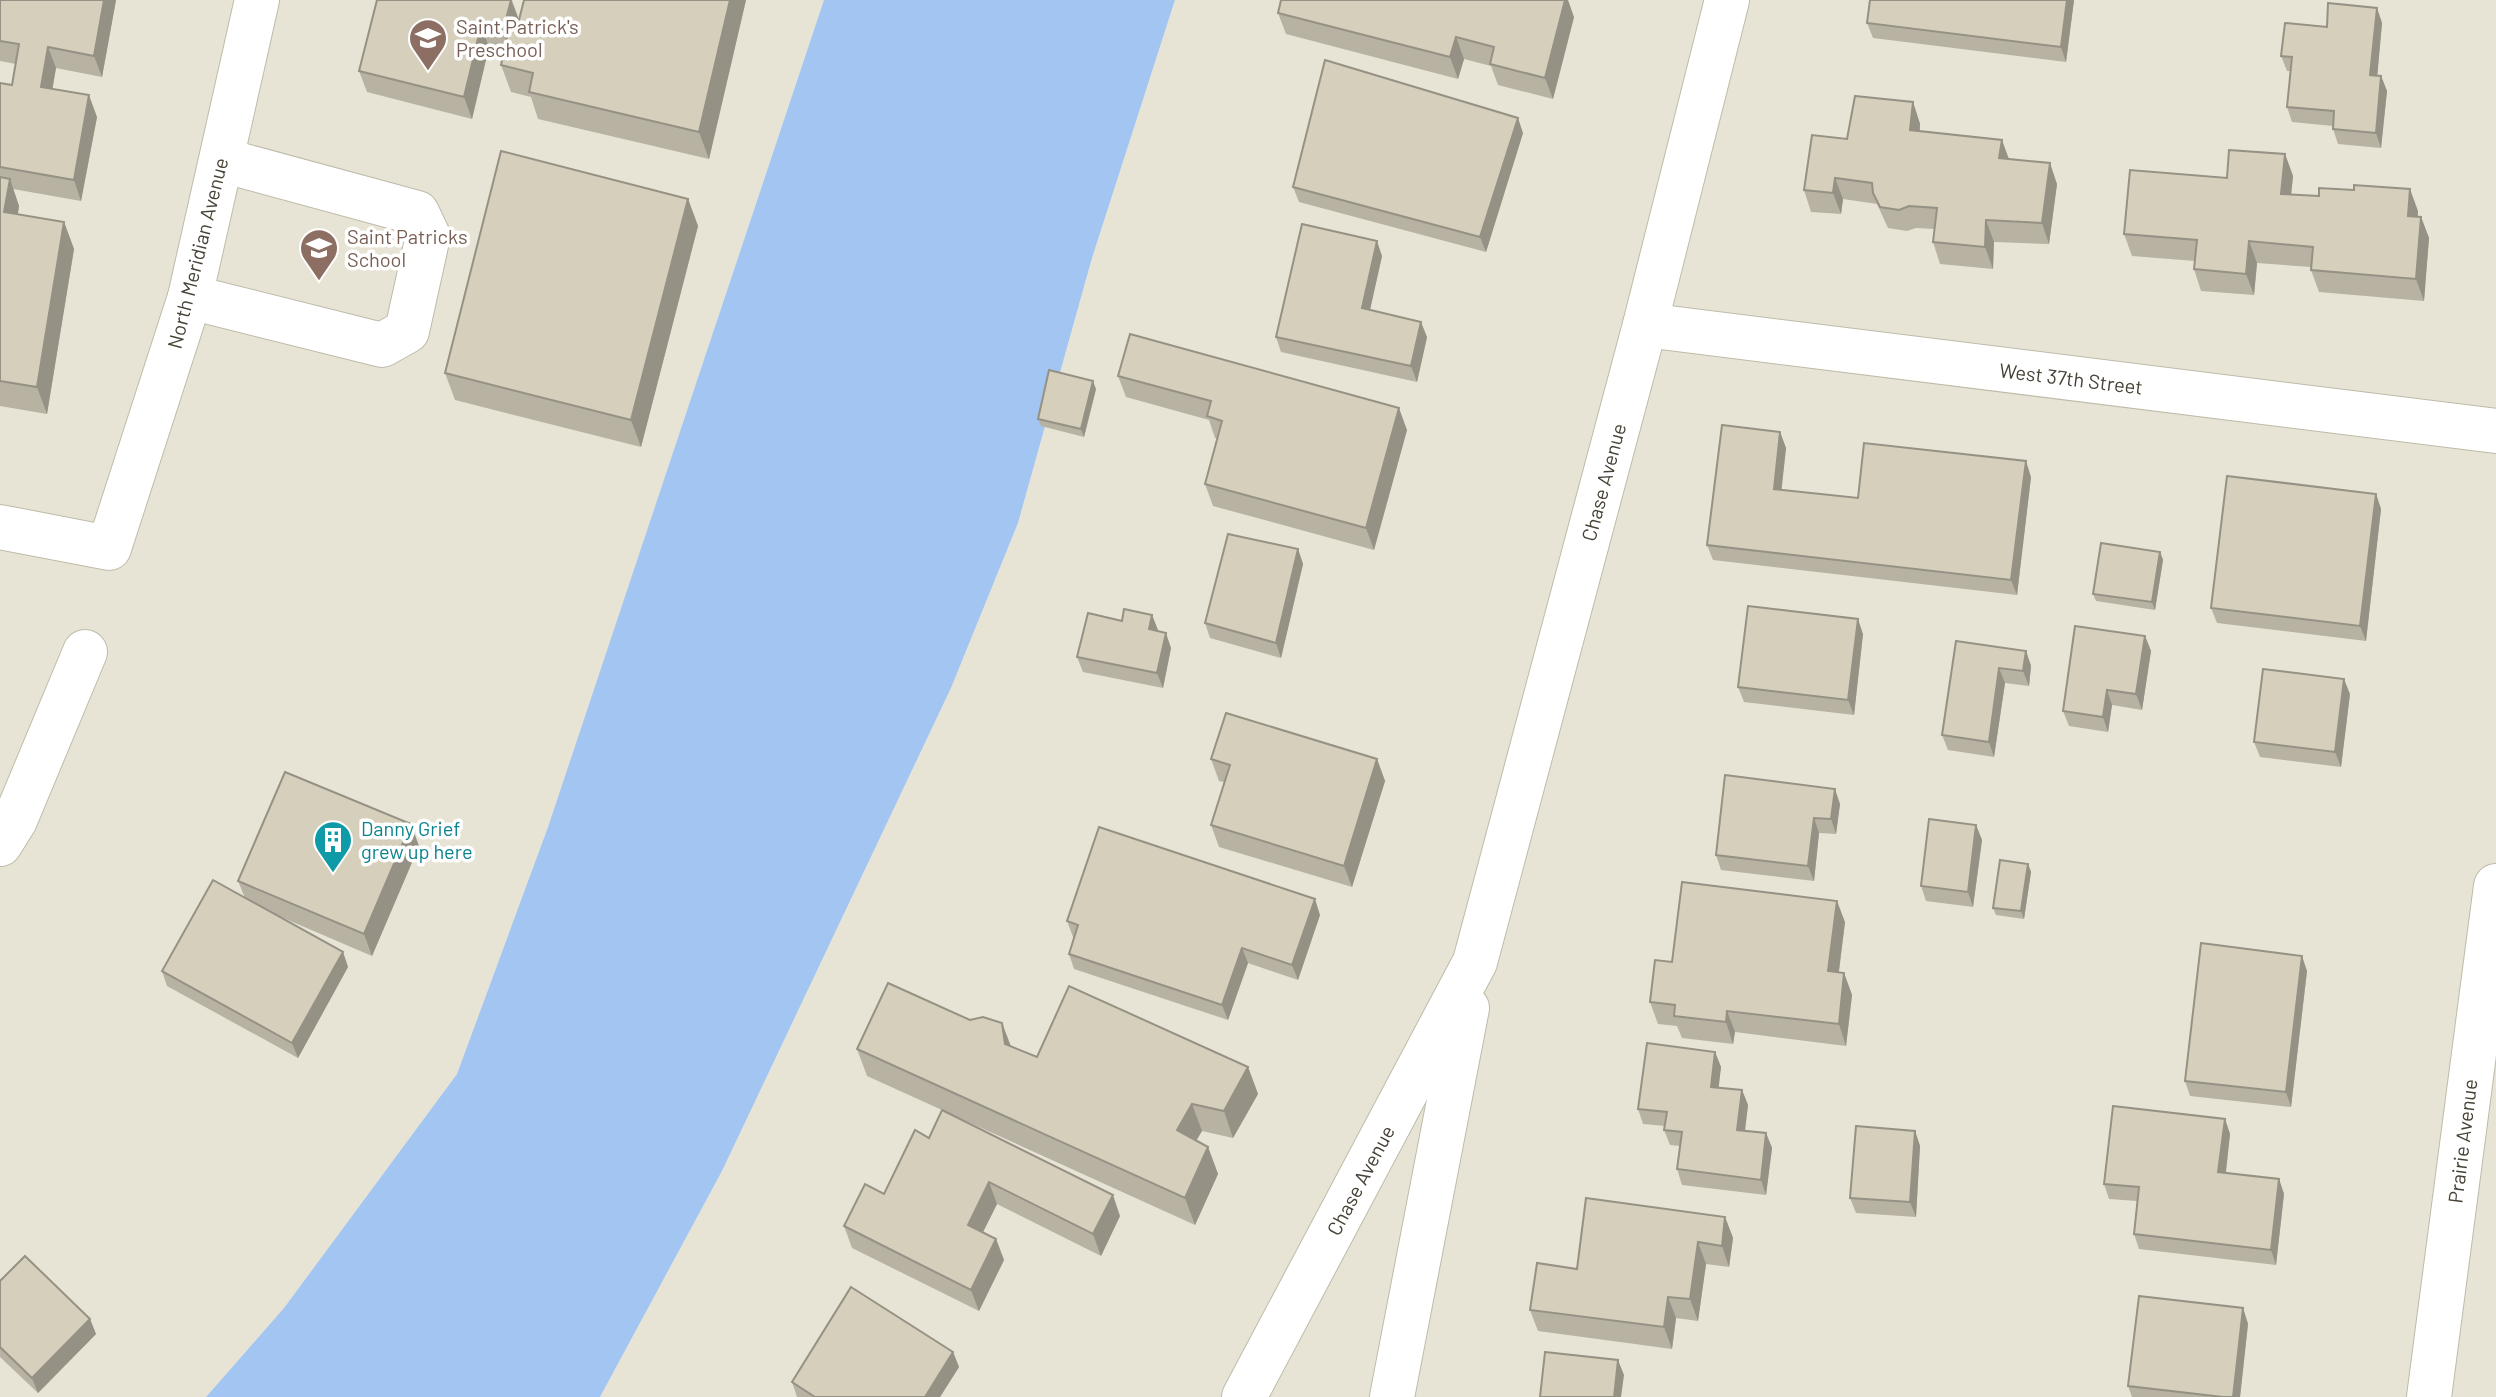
<svg xmlns="http://www.w3.org/2000/svg" width="2496" height="1397" font-family="Barlow,sans-serif">
<style>
.residential{fill:#e8e4d5}
.water{fill:#a2c6f1}
.lines{fill:none;stroke-linecap:round;stroke-linejoin:round}
.minor-casing{stroke:#bfbba9;stroke-width:46}
.minor{stroke:#fff;stroke-width:44}
.wall{fill:#b7b2a2}
.shaded-wall{fill:#959184}
.building{fill:#d5cfbc;stroke:#959184;stroke-width:2}
.labels{text-anchor:middle;dominant-baseline:central;stroke-width:7;stroke-linejoin:round;paint-order:stroke}
.education-label{font-size:20px;fill:#785e54;stroke:#fff;text-anchor:start}
.street-label{font-size:20px;fill:#474236;stroke:#fff}
.culture-label{font-size:20px;fill:#0d838f;stroke:#fff;text-anchor:start}
</style>
<rect width="100%" height="100%" fill="#f4f1e7"/>
<g class="residential">
<path d="M0 0H824L548 827 457 1074 284 1308 206 1397H0Z"/>
<path d="M1175 0H2496V1397H600L722 1171 951 688 1018 523 1092 258Z"/>
</g>
<path class="water" d="M824 0H1175L1092 258 1018 523 951 688 722 1171 600 1397H206L284 1308 457 1074 548 827Z"/>
<g class="lines">
<g class="minor-casing">
<g id="minor">
<path d="M190 297 382 345 407 331 428 236 417 213 222 160"/>
<path d="M1645 325 2496 431"/>
<path d="M0 527 109 548 190 297 257 0"/>
<path d="M0 844 15 820 85 652"/>
<path d="M1244 1397 1475 962 1645 325 1727 0"/>
<path d="M1392 1397 1467 1008"/>
<path d="M2429 1397 2496 886"/>
</g>
</g>
<use href="#minor" class="minor"/>
</g>
<g class="wall">
<path d="M0 0H116L102 77 56 68 52 89 97 117 81 201 13 189 19 206 18 214 64 222 74 249 47 414 0 406V83L12 85 16 64 0 61Z"/>
<path d="M512 0 519 20 746 0 709 159 538 119 531 97 511 92 501 65 504 51 489 47 472 119 367 92 359 71Z"/>
<path d="M1870 0H2074L2066 62 1873 38 1867 23Z"/>
<path d="M2377 8 2382 23 2377 76H2381L2387 91 2381 148 2338 144 2333 129V126L2292 122 2287 107 2290 71H2287L2281 56 2327 27Z"/>
<path d="M1278 13 1574 17 1553 99 1498 85 1491 66 1464 59 1458 79 1286 34Z"/>
<path d="M1913 102 1920 124V131L2009 159 2057 184 2049 244 1994 242 1993 269 1940 264 1933 242 1934 229 1916 228 1907 231 1888 228 1877 204 1843 199 1841 214 1811 212 1804 190 1847 139Z"/>
<path d="M1523 133 1486 252 1299 202 1293 187Z"/>
<path d="M2285 154 2293 176 2291 194 2418 211V216L2421 217 2429 238 2424 301 2319 292 2311 270V267L2257 263 2254 295 2201 291 2194 269 2195 261 2132 256 2124 234 2227 178Z"/>
<path d="M688 199 698 226 641 447 455 400 445 373Z"/>
<path d="M1382 256 1370 310 1427 337 1417 382 1281 352 1276 337Z"/>
<path d="M1118 376 1407 430 1374 550 1213 506 1205 484 1217 438H1215L1209 420 1126 397Z"/>
<path d="M1096 389 1084 437 1041 426 1038 419Z"/>
<path d="M1780 432 1786 448 1781 490 1858 498 2031 477 2017 595 1713 560 1707 545Z"/>
<path d="M2376 494 2381 509 2366 641 2217 623 2211 608Z"/>
<path d="M1298 549 1303 564 1281 658 1210 638 1205 623Z"/>
<path d="M2160 552 2163 560 2155 610 2096 601 2093 594Z"/>
<path d="M1152 615 1158 631 1171 648 1163 688 1083 672 1077 657 1122 621Z"/>
<path d="M1863 634 1854 715 1744 702 1738 687Z"/>
<path d="M2145 636 2151 651 2142 710 2112 705 2108 732 2069 726 2063 711Z"/>
<path d="M1956 641 2026 651 2031 666 2029 686 2005 683 1994 757 1948 750 1942 735Z"/>
<path d="M2350 694 2341 767 2260 757 2254 742Z"/>
<path d="M1211 759H1377L1385 781 1352 887 1219 847 1211 825 1224 782 1219 781Z"/>
<path d="M1840 804 1836 834 1819 833 1814 881 1721 870 1716 855Z"/>
<path d="M1976 825 1982 840 1973 907 1926 901 1921 886Z"/>
<path d="M419 846 372 956 274 914 343 952 348 967 298 1058 167 986 162 971 245 898 238 881Z"/>
<path d="M2028 864 2031 872 2024 919 1996 915 1993 908Z"/>
<path d="M1320 915 1298 980 1248 963 1228 1020 1074 969 1069 954 1074 937H1073L1067 921Z"/>
<path d="M1845 922 1839 972 1844 973 1852 995 1846 1046 1735 1032 1733 1044 1682 1038 1677 1026 1658 1024 1650 1002 1672 962Z"/>
<path d="M2307 971 2291 1107 2190 1096 2185 1081Z"/>
<path d="M1002 1023 1011 1046 1037 1057 1248 1067 1258 1094 1233 1138 1202 1131 1196 1141 1208 1147 1218 1174 1195 1225 944 1111 1120 1216 1101 1256 997 1204 983 1232 996 1239 1004 1260 979 1311 852 1248 844 1226 884 1194 929 1138 942 1110 867 1076 857 1049Z"/>
<path d="M1715 1052 1721 1067 1718 1088 1742 1090 1748 1105 1745 1131 1766 1133 1772 1148 1766 1195 1682 1185 1677 1169 1680 1146 1670 1145 1664 1130 1665 1126 1643 1124 1638 1109Z"/>
<path d="M2225 1119 2230 1134 2226 1173 2279 1179 2284 1194 2276 1265 2139 1249 2134 1234 2137 1201 2109 1199 2104 1184Z"/>
<path d="M1915 1131 1920 1146 1916 1217 1856 1213 1850 1198Z"/>
<path d="M1725 1217 1733 1238 1729 1267 1706 1264 1698 1321 1676 1318 1672 1349 1538 1331 1530 1310 1577 1269Z"/>
<path d="M0 1281 90 1319 96 1334 38 1393 0 1357Z"/>
<path d="M2243 1308 2248 1324 2240 1397H2132L2128 1386Z"/>
<path d="M953 1352 959 1367 940 1397H797L792 1382Z"/>
</g>
<g class="shaded-wall">
<path d="M104 0H116L102 77 94 56Z"/>
<path d="M511 0 519 20 511 53 503 31Z"/>
<path d="M730 0H746L709 159 699 132Z"/>
<path d="M1565 0H1568L1574 17 1553 99 1545 78Z"/>
<path d="M2067 0H2074L2066 62 2061 47Z"/>
<path d="M2377 8 2382 23 2376 90 2370 75Z"/>
<path d="M481 26 489 47 472 119 464 97Z"/>
<path d="M1456 37 1464 59 1458 79 1450 57Z"/>
<path d="M48 47 56 68 49 109 41 87Z"/>
<path d="M2381 76 2387 91 2381 148 2376 133Z"/>
<path d="M89 95 97 117 81 201 74 180Z"/>
<path d="M1913 102 1920 124 1918 151 1910 130Z"/>
<path d="M1518 118 1523 133 1486 252 1480 237Z"/>
<path d="M2002 140 2010 162 1999 158Z"/>
<path d="M2285 154 2293 176 2289 215 2281 194Z"/>
<path d="M2050 163 2057 184 2049 244 2042 223Z"/>
<path d="M1835 178 1843 199 1841 214 1833 193Z"/>
<path d="M10 179 19 206 14 239 4 212Z"/>
<path d="M2410 189 2418 211 2416 237 2408 216Z"/>
<path d="M688 199 698 226 641 447 631 420Z"/>
<path d="M2421 217 2429 238 2424 301 2416 279Z"/>
<path d="M1986 220 1994 242 1993 269 1985 247Z"/>
<path d="M64 222 74 249 47 414 37 387Z"/>
<path d="M1377 241 1382 256 1367 323 1362 308Z"/>
<path d="M2249 241 2257 263 2254 295 2246 274Z"/>
<path d="M1421 322 1427 337 1417 382 1411 366Z"/>
<path d="M1093 381 1096 389 1084 437 1081 429Z"/>
<path d="M1399 408 1407 430 1374 550 1366 528Z"/>
<path d="M1780 432 1786 448 1780 504 1774 489Z"/>
<path d="M2026 461 2031 477 2017 595 2011 580Z"/>
<path d="M2376 494 2381 509 2366 641 2360 626Z"/>
<path d="M1298 549 1303 564 1281 658 1276 643Z"/>
<path d="M2160 552 2163 560 2155 610 2152 602Z"/>
<path d="M1152 615 1158 630 1155 645 1149 629Z"/>
<path d="M1858 619 1863 634 1854 715 1848 700Z"/>
<path d="M1166 633 1171 648 1163 688 1157 673Z"/>
<path d="M2145 636 2151 651 2142 710 2136 694Z"/>
<path d="M2026 651 2031 666 2029 686 2023 671Z"/>
<path d="M1999 668 2005 683 1994 757 1989 742Z"/>
<path d="M2344 679 2350 694 2341 767 2335 752Z"/>
<path d="M2107 690 2112 705 2108 732 2103 717Z"/>
<path d="M1377 759 1385 781 1352 887 1344 866Z"/>
<path d="M1835 789 1840 804 1836 834 1831 819Z"/>
<path d="M1814 818 1819 833 1814 881 1808 866Z"/>
<path d="M411 824 419 846 372 956 364 934Z"/>
<path d="M1976 825 1982 840 1973 907 1968 892Z"/>
<path d="M2028 864 2031 872 2024 919 2021 911Z"/>
<path d="M1315 899 1320 915 1298 980 1292 965Z"/>
<path d="M1837 901 1845 922 1836 993 1828 971Z"/>
<path d="M1242 948 1248 963 1228 1020 1222 1005Z"/>
<path d="M343 952 348 967 298 1058 292 1043Z"/>
<path d="M2302 956 2307 971 2291 1107 2286 1092Z"/>
<path d="M1844 973 1852 995 1846 1046 1839 1024Z"/>
<path d="M1727 1011 1735 1032 1733 1044 1726 1022Z"/>
<path d="M1002 1023 1012 1050 1005 1044Z"/>
<path d="M1715 1052 1721 1067 1717 1102 1711 1087Z"/>
<path d="M1248 1067 1258 1094 1233 1138 1224 1111Z"/>
<path d="M1742 1090 1748 1105 1743 1145 1737 1130Z"/>
<path d="M1192 1104 1202 1131 1186 1157 1177 1130Z"/>
<path d="M2225 1119 2230 1134 2224 1187 2218 1172Z"/>
<path d="M1915 1131 1920 1146 1916 1217 1910 1202Z"/>
<path d="M1766 1133 1772 1148 1766 1195 1761 1180Z"/>
<path d="M1208 1147 1218 1174 1195 1225 1185 1198Z"/>
<path d="M2279 1179 2284 1194 2276 1265 2271 1250Z"/>
<path d="M989 1182 997 1204 976 1246 968 1225Z"/>
<path d="M1113 1195 1120 1216 1101 1256 1093 1234Z"/>
<path d="M1725 1217 1733 1238 1729 1267 1722 1246Z"/>
<path d="M996 1239 1004 1260 979 1311 971 1290Z"/>
<path d="M1698 1242 1706 1264 1698 1321 1690 1299Z"/>
<path d="M1668 1297 1676 1318 1672 1349 1664 1327Z"/>
<path d="M2243 1308 2248 1324 2240 1397H2233Z"/>
<path d="M90 1319 96 1334 38 1393 32 1378Z"/>
<path d="M953 1352 959 1367 940 1397H925Z"/>
<path d="M1618 1360 1624 1375 1621 1397H1614Z"/>
</g>
<g class="building">
<path d="M0 0H104L94 56 48 47 41 87 89 95 74 180 0 167V83L12 85 19 44 0 41Z"/>
<path d="M377 0H511L503 31 481 26 464 97 359 71Z"/>
<path d="M524 0H730L699 132 529 92 533 73 501 65 511 19 519 20Z"/>
<path d="M1281 0H1565L1545 78 1490 64 1494 47 1456 37 1450 57 1278 13Z"/>
<path d="M1870 0H2067L2061 47 1867 23Z"/>
<path d="M2328 3 2377 8 2370 75 2381 76 2376 133 2333 129 2334 111 2287 107 2292 57 2281 56 2285 23 2327 27Z"/>
<path d="M1325 60 1518 118 1480 237 1293 187Z"/>
<path d="M1855 96 1913 102 1910 130 2002 140 1999 158 2050 163 2042 223 1986 220 1985 247 1933 242 1937 208 1909 206 1899 210 1880 207 1873 193 1872 183 1835 178 1833 193 1804 190 1812 135 1847 139Z"/>
<path d="M2229 150 2285 154 2281 194 2319 196V188L2354 190V185L2410 189 2408 216 2421 217 2416 279 2311 270 2313 247 2249 241 2246 274 2194 269 2197 240 2124 234 2130 170 2227 178Z"/>
<path d="M501 151 688 199 631 420 445 373Z"/>
<path d="M0 177 10 179 4 212 64 222 37 387 0 381Z"/>
<path d="M1302 224 1377 241 1362 308 1421 322 1411 366 1276 337Z"/>
<path d="M1130 334 1399 408 1366 528 1205 484 1222 421 1207 416 1211 401 1118 376Z"/>
<path d="M1049 370 1093 381 1081 429 1038 419Z"/>
<path d="M1722 425 1780 432 1774 489 1858 498 1864 443 2026 461 2011 580 1707 545Z"/>
<path d="M2227 476 2376 494 2360 626 2211 608Z"/>
<path d="M1228 534 1298 549 1276 643 1205 623Z"/>
<path d="M2101 543 2160 552 2152 602 2093 594Z"/>
<path d="M1748 606 1858 619 1848 700 1738 687Z"/>
<path d="M1124 609 1152 615 1149 629 1166 633 1157 673 1077 657 1088 613 1122 621Z"/>
<path d="M2075 626 2145 636 2136 694 2107 690 2103 717 2063 711Z"/>
<path d="M1956 641 2026 651 2023 671 1999 668 1989 742 1942 735Z"/>
<path d="M2263 669 2344 679 2335 752 2254 742Z"/>
<path d="M1226 713 1377 759 1344 866 1211 825 1230 765 1211 759Z"/>
<path d="M285 772 411 824 364 934 238 881Z"/>
<path d="M1725 775 1835 789 1831 819 1814 818 1808 866 1716 855Z"/>
<path d="M1929 819 1976 825 1968 892 1921 886Z"/>
<path d="M1099 827 1315 899 1292 965 1242 948 1222 1005 1069 954 1078 925 1067 921Z"/>
<path d="M2000 860 2028 864 2021 911 1993 908Z"/>
<path d="M213 880 343 952 292 1043 162 971Z"/>
<path d="M1682 882 1837 901 1828 971 1844 973 1839 1024 1727 1011 1726 1022 1674 1016 1675 1005 1650 1002 1655 960 1672 962Z"/>
<path d="M2201 943 2302 956 2286 1092 2185 1081Z"/>
<path d="M888 983 970 1020 983 1017 1002 1023 1005 1044 1037 1057 1069 986 1248 1067 1224 1111 1192 1104 1177 1130 1208 1147 1185 1198 857 1049Z"/>
<path d="M1647 1043 1715 1052 1711 1087 1742 1090 1737 1130 1766 1133 1761 1180 1677 1169 1682 1132 1664 1130 1667 1112 1638 1109Z"/>
<path d="M2113 1106 2225 1119 2218 1172 2279 1179 2271 1250 2134 1234 2139 1187 2104 1184Z"/>
<path d="M942 1110 1113 1195 1093 1234 989 1182 968 1225 996 1239 971 1290 844 1226 865 1184 884 1194 915 1130 929 1138Z"/>
<path d="M1856 1126 1915 1131 1910 1202 1850 1198Z"/>
<path d="M1586 1198 1725 1217 1722 1246 1698 1242 1690 1299 1668 1297 1664 1327 1530 1310 1537 1263 1577 1269Z"/>
<path d="M25 1256 90 1319 32 1378 0 1347V1281Z"/>
<path d="M851 1287 953 1352 925 1397H815L792 1382Z"/>
<path d="M2139 1296 2243 1308 2233 1397H2223L2128 1386Z"/>
<path d="M1545 1352 1618 1360 1614 1397H1540Z"/>
</g>
<defs>
<g id="school-pin" transform="scale(2)"><path d="M0 17L-7.5 6A9.5 9.5 0 1 1 7.5 6Z" fill="#8d6e63" stroke="#fff"/><path d="M0-5L7-2L0 1L-7-2ZM-4 1L0 2.5L4 1V4Q0 6-4 4Z" fill="#fff"/></g>
<g id="building-pin" transform="scale(2)"><path d="M0 17L-7.5 6A9.5 9.5 0 1 1 7.5 6Z" fill="#0f9aa8" stroke="#fff"/><path d="M-4-6H4V6H1V3H-1V6H-4ZM-2.5-4.3h1.7v1.8h-1.7ZM.8-4.3h1.7v1.8H.8ZM-2.5-1h1.7V.8h-1.7ZM.8-1h1.7V.8H.8Z" fill="#fff"/></g>
</defs>
<g fill-rule="evenodd">
<use href="#school-pin" x="428" y="38"/>
<use href="#school-pin" x="319" y="248"/>
<use href="#building-pin" x="333" y="840"/>
</g>
<g class="labels">
<g class="education-label">
<text x="456" y="26">Saint Patrick's<tspan x="456" dy="23">Preschool</tspan></text>
<text x="347" y="236">Saint Patricks<tspan x="347" dy="23">School</tspan></text>
</g>
<g class="street-label">
<text transform="translate(197 253) rotate(-76)">North Meridian Avenue</text>
<text transform="translate(2071 378) rotate(7)">West 37th Street</text>
<text transform="translate(1603 482) rotate(-75)">Chase Avenue</text>
<text transform="translate(2462 1141) rotate(-83)">Prairie Avenue</text>
<text transform="translate(1360 1180) rotate(-62)">Chase Avenue</text>
</g>
<g class="culture-label">
<text x="361" y="828">Danny Grief<tspan x="361" dy="23">grew up here</tspan></text>
</g>
</g>
</svg>
